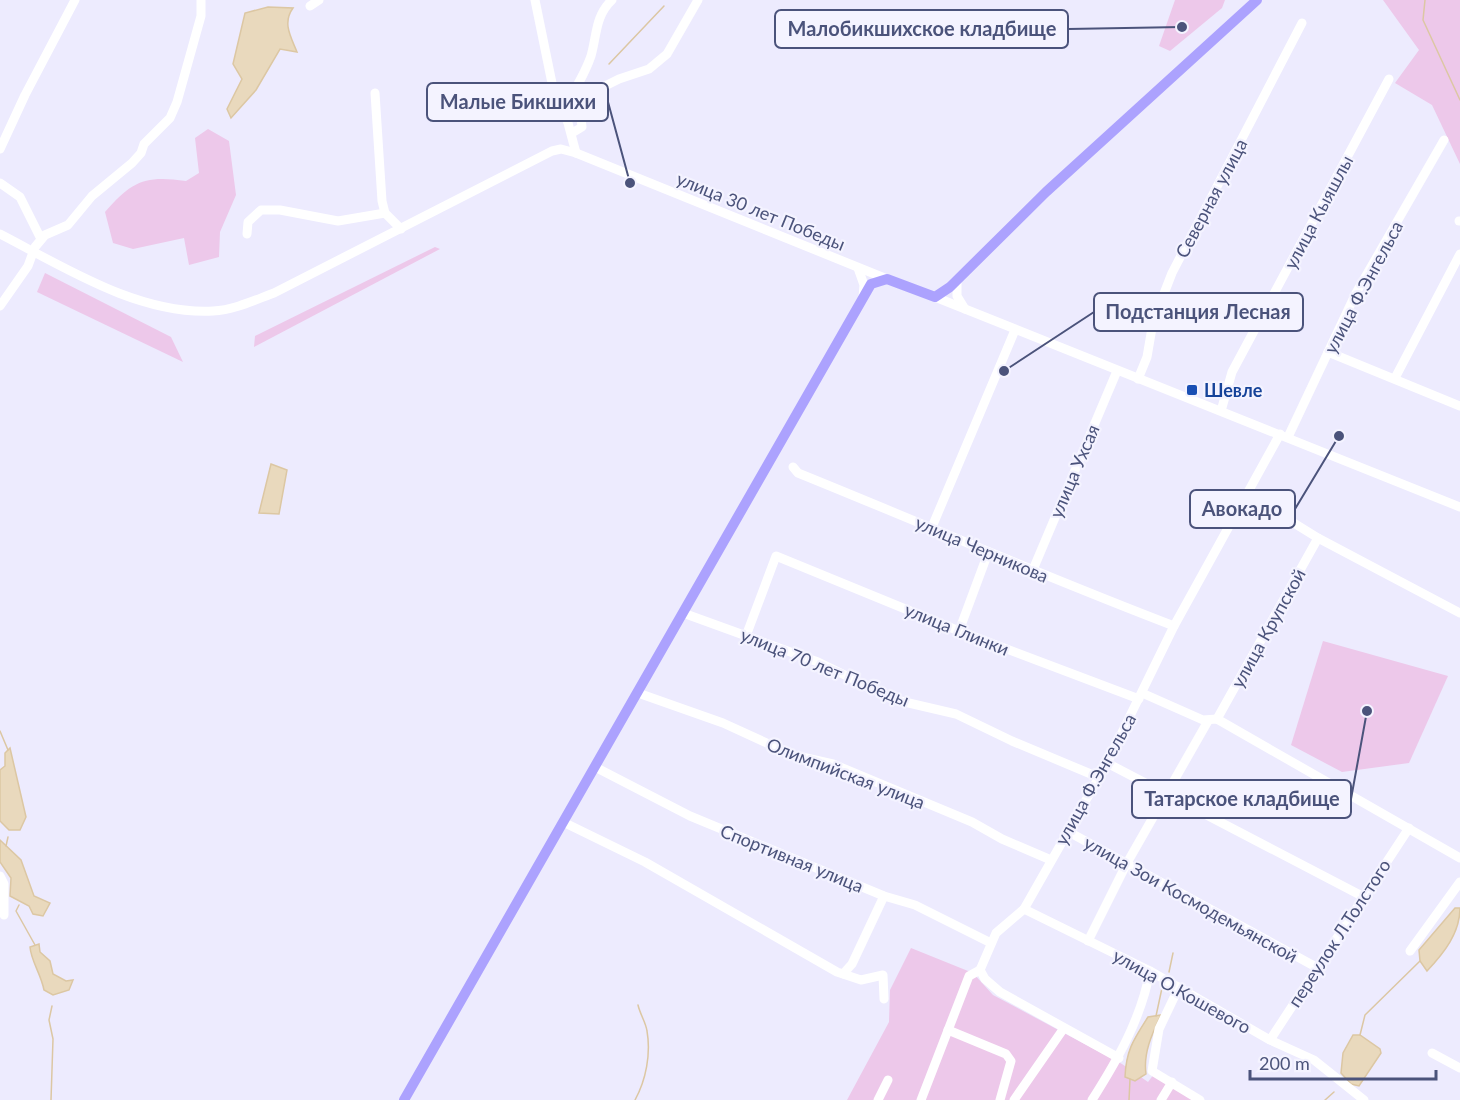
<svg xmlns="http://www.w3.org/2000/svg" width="1460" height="1100" font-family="Lato,sans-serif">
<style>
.green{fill:#edc8ea}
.water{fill:#e9d9bd;stroke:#dcc7a3;stroke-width:1.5}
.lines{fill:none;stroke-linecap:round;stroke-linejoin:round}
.stream{stroke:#dcc7a3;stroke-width:1.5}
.minor{stroke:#fff;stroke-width:9}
.major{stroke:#aca2fe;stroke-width:10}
.transit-dot{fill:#1a4fb4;stroke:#f4f3ff;stroke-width:2}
.labels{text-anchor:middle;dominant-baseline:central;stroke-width:4.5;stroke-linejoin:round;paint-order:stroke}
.street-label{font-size:18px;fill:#4b537b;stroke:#f4f3ff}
.transit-label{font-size:18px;font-weight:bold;fill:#164399;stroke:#f4f3ff;text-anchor:start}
.leader{fill:none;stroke:#4b537b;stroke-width:2}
.callout-dot{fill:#4b537b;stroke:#f4f3ff;stroke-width:2}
.callout{fill:#f4f3ff;stroke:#4b537b;stroke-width:2}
.callout-label{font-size:20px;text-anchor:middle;font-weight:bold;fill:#4b537b}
</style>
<rect width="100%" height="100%" fill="#edebfe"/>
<g class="green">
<path d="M1175 0H1225L1222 8 1170 51 1159 46Z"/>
<path d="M1383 0H1460V164L1432 105 1395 83 1419 50Z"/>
<path d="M208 129 229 141 236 195 220 232 219 257 189 265 184 238 133 249 113 243 105 212C132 181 145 175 186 181L199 173 195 138Z"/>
<path d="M435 247 440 249 254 347 255 336Z"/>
<path d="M45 273 171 337 183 362 37 292Z"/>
<path d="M1323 641 1448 676 1409 763 1342 772 1291 745Z"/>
<path d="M911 948 973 973 993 995 1122 1064 1148 1082 1154 1074 1194 1100H847L889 1022 890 990Z"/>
</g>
<g class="water">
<path d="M268 7 293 8C282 23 291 37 297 52L280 49 256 90 231 118 227 109 242 79 233 64 245 13Z"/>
<path d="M271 464 287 470 279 514 259 513Z"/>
<path d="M10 748 26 817 20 830H9L0 821V770L5 766V753Z"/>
<path d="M0 840 21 860 34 896 50 903 43 916 33 914 29 906 10 896 11 878 0 862Z"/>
<path d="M1455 908H1460C1460 933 1444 953 1427 971L1420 961 1419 950Z"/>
<path d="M39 944 40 952 50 961 53 974 66 981 73 980 69 990 53 995 44 990C41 974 31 961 30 947Z"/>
<path d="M1161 1015C1152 1034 1143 1053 1146 1074L1135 1081 1125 1077C1126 1050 1134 1039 1148 1017Z"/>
<path d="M1353 1035H1360L1380 1049 1381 1053 1359 1086 1351 1084 1341 1073 1343 1053Z"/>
</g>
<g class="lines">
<g class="stream">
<path d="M1425 0 1423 20 1460 100"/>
<path d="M609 64 664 6"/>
<path d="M0 731 8 750"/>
<path d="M6 846 8 837"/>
<path d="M19 905 16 911 35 945"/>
<path d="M1169 972 1173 953"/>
<path d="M1156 1016 1162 988"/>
<path d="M1360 1035 1365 1015 1420 961"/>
<path d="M51 1100 53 1039 49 1020 52 1006"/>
<path d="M635 1100C646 1080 651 1054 647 1031 646 1023 640 1014 638 1005"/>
<path d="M1129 1100 1130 1079"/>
<path d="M1325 1100 1334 1092"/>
</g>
<g class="minor">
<path d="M535 0 553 88 568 123 576 153"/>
<path d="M310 6 319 0"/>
<path d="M375 93 382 201 385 213 401 229"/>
<path d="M562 111C573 93 584 76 591 56 597 35 595 16 612 0"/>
<path d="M572 133 582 127 580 108 589 94 619 79 649 69 667 54 698 0"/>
<path d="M0 149 25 95 75 0"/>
<path d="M0 183 20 197 41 239"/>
<path d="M1459 221H1460"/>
<path d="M0 234C64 267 138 315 213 311 234 310 255 300 274 293L552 151 561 149 576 153 887 279"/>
<path d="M247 234 248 222 261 210H280L338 221 385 213"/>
<path d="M858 268 864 285 863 297"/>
<path d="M957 282V296L965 309"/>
<path d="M935 297 1460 507"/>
<path d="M0 306 28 266 35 247 45 235 68 225 92 196 132 163 141 153 144 144 170 118 177 102 201 16V0"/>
<path d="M1328 352 1460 406"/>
<path d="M1395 378 1460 254"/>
<path d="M1138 379 1147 357 1153 322 1172 273 1302 23"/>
<path d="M1221 411 1232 372 1389 79"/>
<path d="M1288 437 1356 293 1444 140"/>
<path d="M793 467 798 473C924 524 1048 578 1174 626"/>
<path d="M1247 494 1318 538 1460 613"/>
<path d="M932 527 1015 330"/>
<path d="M1032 572 1117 371"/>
<path d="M683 613 818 662 896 700 956 714 1012 741 1098 777"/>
<path d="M959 631 988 553"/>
<path d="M746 636 776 556 959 631 1139 699"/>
<path d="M638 693 723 723 793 755 833 764 972 822 1002 839 1051 860"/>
<path d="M1142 693 1203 720 1217 719 1460 858"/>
<path d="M1217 719 1318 538"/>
<path d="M1107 763 1362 896"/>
<path d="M595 767 690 816 884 896 915 905 991 943"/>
<path d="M563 822 645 862 837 972 861 980 883 975 884 999"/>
<path d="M1067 831 1316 967"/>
<path d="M0 876 4 884V915"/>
<path d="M1024 909 1150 971 1270 1040 1314 1060 1364 1100"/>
<path d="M1088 941 1127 863 1208 721"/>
<path d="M1410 951 1460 882"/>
<path d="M843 974 852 964 884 896"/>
<path d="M1179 987 1159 1029 1152 1071 1200 1100"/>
<path d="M948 1030 1006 1054 1011 1061 1000 1100"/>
<path d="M1270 1040 1409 828"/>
<path d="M1432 1053 1460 1068"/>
<path d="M1119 1058 1000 992 985 979 980 970 996 933 1024 909 1107 763 1174 626 1280 434"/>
<path d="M878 1100 888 1080"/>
<path d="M921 1100 969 976 980 970"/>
<path d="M1014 1100 1064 1028"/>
<path d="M1092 1100C1118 1059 1141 1019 1150 971"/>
<path d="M1161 1100 1172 1082"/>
</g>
<path class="major" d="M404 1100 871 284 887 279 935 297 950 287 1046 192 1257 0"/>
</g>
<rect class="transit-dot" x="1186" y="384" width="12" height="12" rx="3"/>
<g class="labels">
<g class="street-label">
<text transform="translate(1211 198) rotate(-62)">Северная улица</text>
<text transform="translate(761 211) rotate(22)">улица 30 лет Победы</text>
<text transform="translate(1318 212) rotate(-62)">улица Кыяшлы</text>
<text transform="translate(1363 287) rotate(-62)">улица Ф.Энгельса</text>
<text transform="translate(1074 471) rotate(-67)">улица Ухсая</text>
<text transform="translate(982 549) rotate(23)">улица Черникова</text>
<text transform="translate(1268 628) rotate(-61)">улица Крупской</text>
<text transform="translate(957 629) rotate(22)">улица Глинки</text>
<text transform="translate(825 667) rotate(22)">улица 70 лет Победы</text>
<text transform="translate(846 773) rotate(21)">Олимпийская улица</text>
<text transform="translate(1095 779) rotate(-61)">улица Ф.Энгельса</text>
<text transform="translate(792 858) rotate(22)">Спортивная улица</text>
<text transform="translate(1191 899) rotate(29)">улица Зои Космодемьянской</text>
<text transform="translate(1339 933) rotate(-57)">переулок Л.Толстого</text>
<text transform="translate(1182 991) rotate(29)">улица О.Кошевого</text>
</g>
<g class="transit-label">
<text x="1204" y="390">Шевле</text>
</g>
</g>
<path class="leader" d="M1182 27L1068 29M630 183L608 102M1004 371L1094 312M1339 436L1295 509M1367 711L1351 799"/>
<g class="callout-dot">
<circle cx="1182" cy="27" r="6"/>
<circle cx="630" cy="183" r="6"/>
<circle cx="1004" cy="371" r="6"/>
<circle cx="1339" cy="436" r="6"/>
<circle cx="1367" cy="711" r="6"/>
</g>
<g class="callout">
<rect x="775" y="10" width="293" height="38" rx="6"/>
<rect x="427" y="83" width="181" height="38" rx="6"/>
<rect x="1094" y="293" width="209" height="38" rx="6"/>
<rect x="1190" y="490" width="105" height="38" rx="6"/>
<rect x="1132" y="780" width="219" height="38" rx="6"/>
</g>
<g class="callout-label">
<text x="922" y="36">Малобикшихское кладбище</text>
<text x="518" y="109">Малые Бикшихи</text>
<text x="1198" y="319">Подстанция Лесная</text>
<text x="1242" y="516">Авокадо</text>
<text x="1242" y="806">Татарское кладбище</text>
</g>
<path d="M1250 1070v9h186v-9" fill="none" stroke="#4b537b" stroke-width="3"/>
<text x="1259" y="1070" font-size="18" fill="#4b537b" stroke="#f4f3ff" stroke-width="4.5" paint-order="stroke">200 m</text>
</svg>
